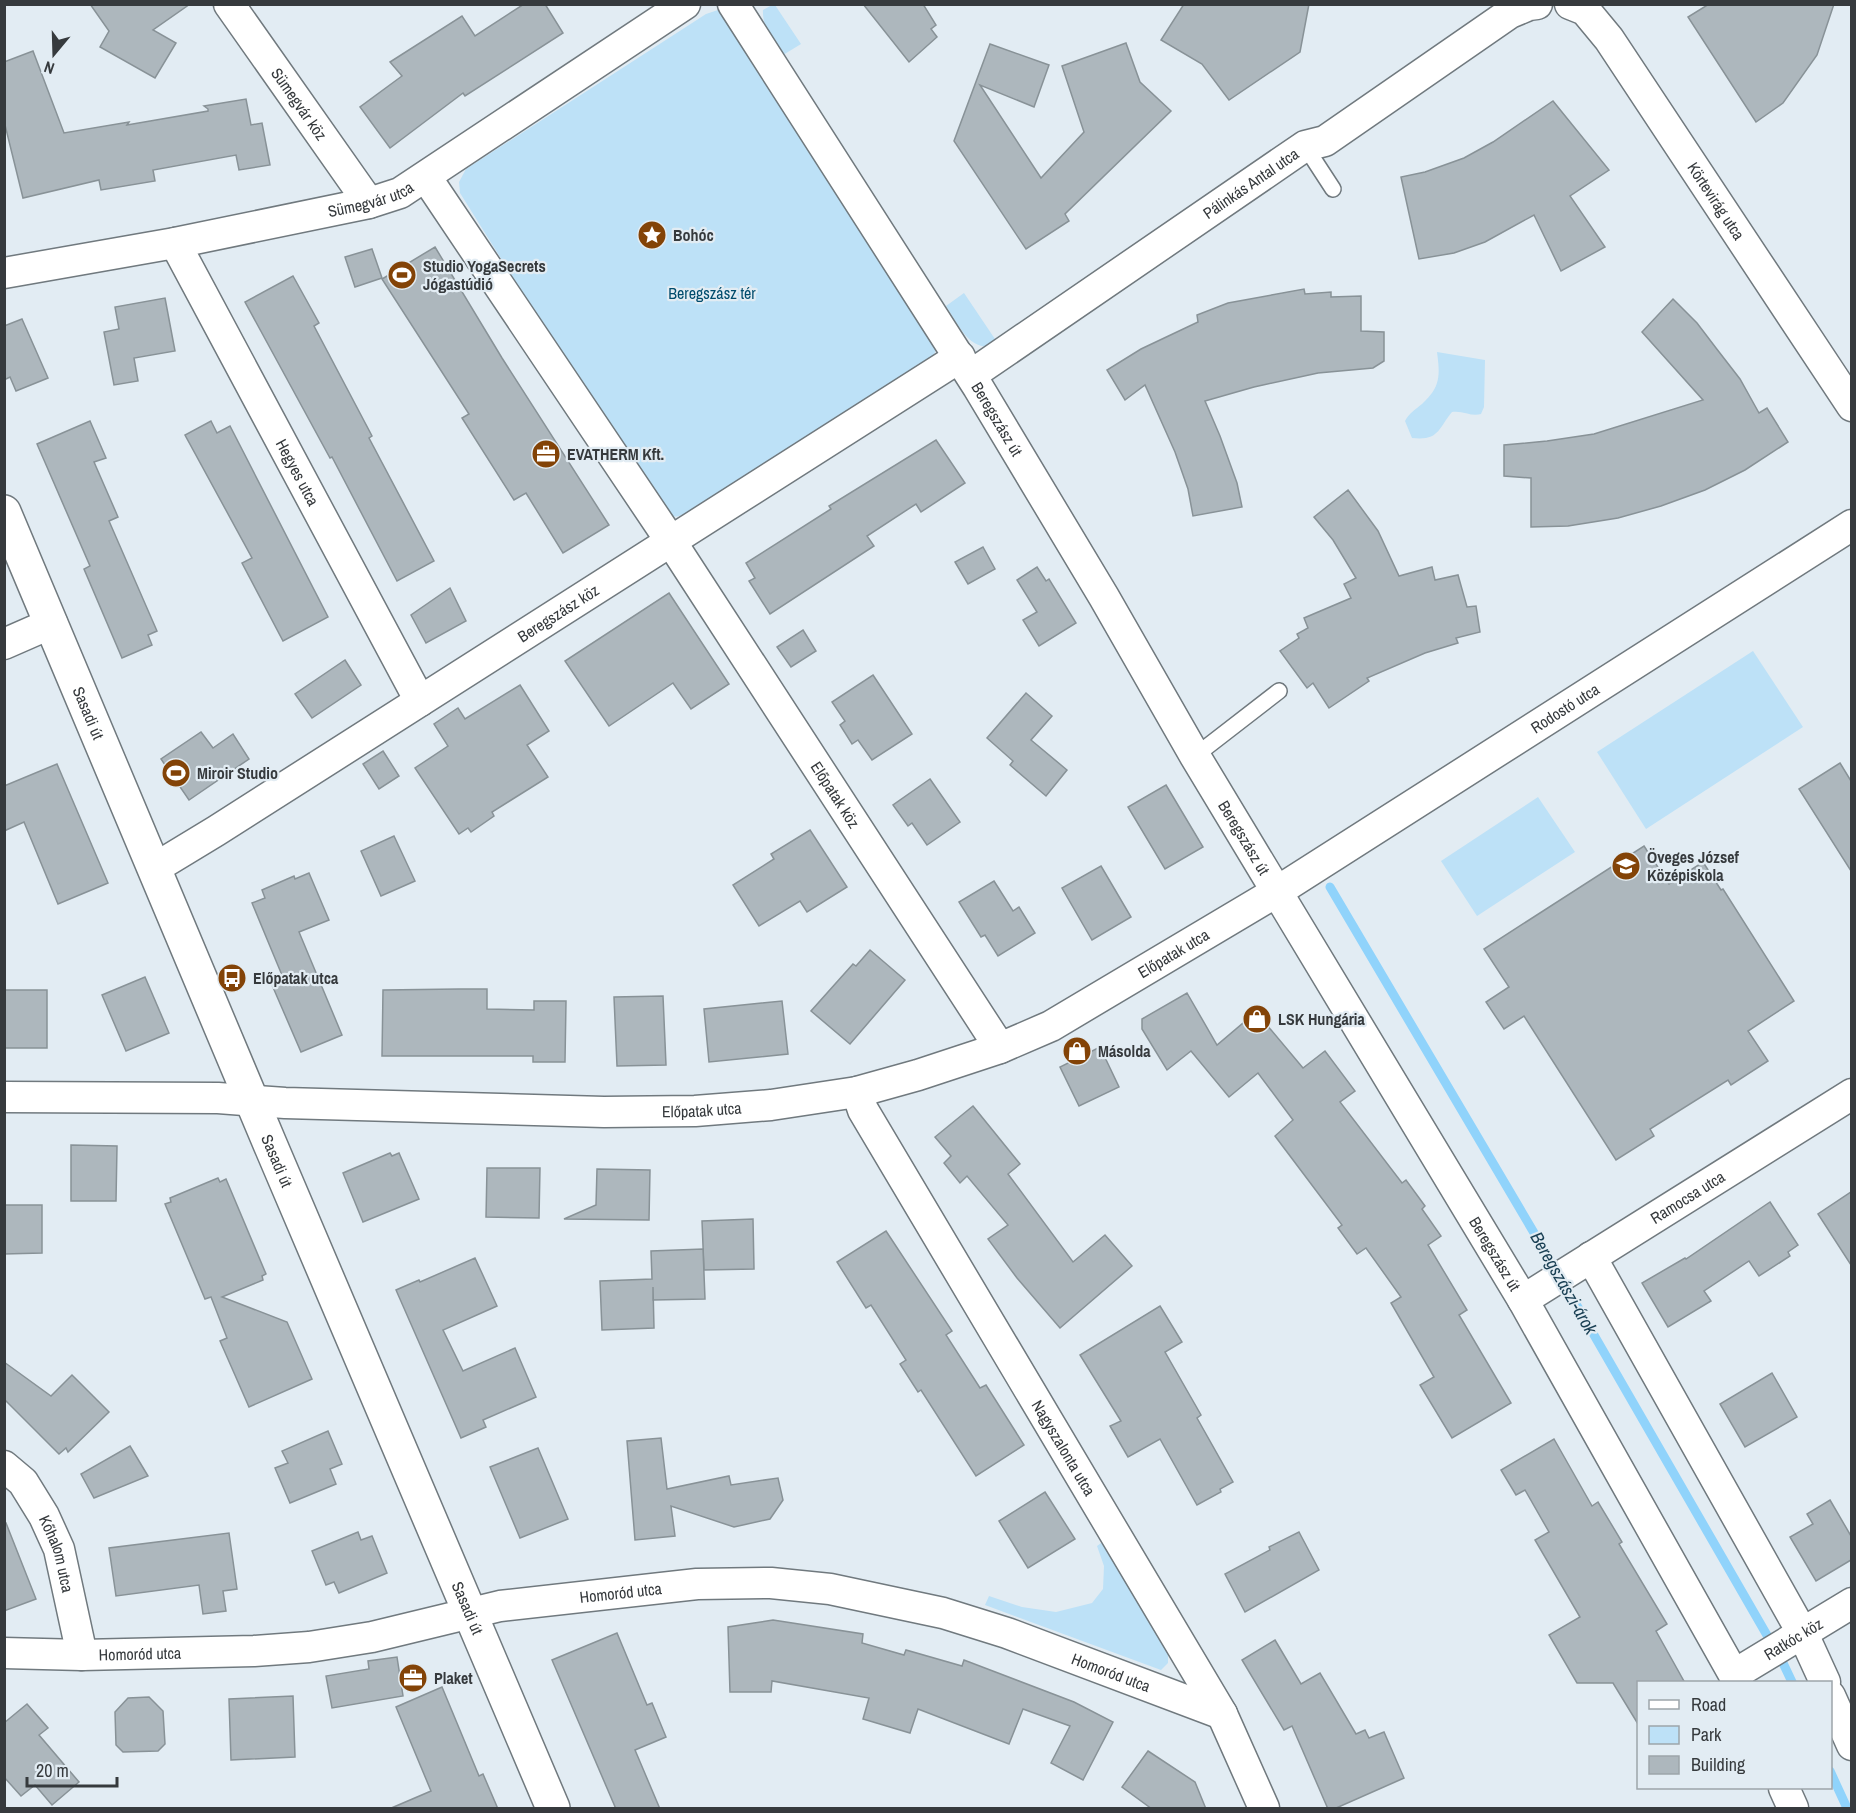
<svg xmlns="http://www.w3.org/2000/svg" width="1856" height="1813" font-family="'Archivo Narrow',sans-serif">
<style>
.green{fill:#bde1f7}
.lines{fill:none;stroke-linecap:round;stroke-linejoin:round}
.stream{stroke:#90d3fb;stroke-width:9}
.building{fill:#adb7bd;stroke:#889297;stroke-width:1.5}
.service-casing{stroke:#70797e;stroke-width:18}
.minor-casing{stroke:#70797e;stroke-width:33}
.tertiary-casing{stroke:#70797e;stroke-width:36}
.service{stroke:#fff;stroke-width:15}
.minor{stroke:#fff;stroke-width:30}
.tertiary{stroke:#fff;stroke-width:33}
.labels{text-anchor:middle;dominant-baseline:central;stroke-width:4.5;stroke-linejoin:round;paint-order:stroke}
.street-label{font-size:16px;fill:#363a3d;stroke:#e2ecf3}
.poi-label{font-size:16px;font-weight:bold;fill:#363a3d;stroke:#e2ecf3;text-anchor:start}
.park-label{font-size:16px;fill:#004c6d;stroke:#e2ecf3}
.water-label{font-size:18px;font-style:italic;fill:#193f53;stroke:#e2ecf3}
</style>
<rect width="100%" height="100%" fill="#e2ecf3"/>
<g class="green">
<path d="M772 5H775L801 44 783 55C774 42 762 28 763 10Z"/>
<path d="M718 10 936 347 933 360 927 365 686 513C673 520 668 516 657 508L460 193 459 182 466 169 706 14Z"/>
<path d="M964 293 999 345C970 354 960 327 946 306Z"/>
<path d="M1437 352 1485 360 1484 407 1481 414C1472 417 1462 410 1452 412 1438 429 1439 441 1412 438L1405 421C1409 413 1416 409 1422 404 1441 387 1440 375 1437 352Z"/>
<path d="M1753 651 1803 727 1646 829 1597 752Z"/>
<path d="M1538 797 1575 852 1477 916 1441 861Z"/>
<path d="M1104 1541 1168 1645V1663L1161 1670 985 1605 989 1596 1022 1607 1056 1612 1092 1603 1103 1589 1104 1566 1097 1546Z"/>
</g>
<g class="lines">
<g class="stream">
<path d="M1330 887 1579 1309 1783 1663 1792 1682"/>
<path d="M1830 1771 1847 1808"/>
</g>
</g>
<g class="building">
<path d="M90 4H190L153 30 176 43 155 78 100 47 109 31Z"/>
<path d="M524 4H545L563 33 465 96 463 93 390 148 360 107 402 76 390 62 462 16 475 36Z"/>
<path d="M863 4H923L936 25 931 29 937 37 909 62Z"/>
<path d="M1184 4H1309L1300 52 1229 100 1202 64 1161 40Z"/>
<path d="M1709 4H1834L1817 55 1783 103 1756 122 1688 17Z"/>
<path d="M1126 43 1140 82 1171 111 1065 214 1069 221 1026 249 954 141 990 44 1049 65 1034 107 980 85 1041 178 1084 132 1062 66Z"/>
<path d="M33 51 64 133 129 122 127 125 208 111V109L204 106 246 99 251 125 262 123 270 165 239 170 236 155 153 170 155 181 101 190 99 180 23 198 4 121V62Z"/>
<path d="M1553 101 1609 170 1570 196 1605 247 1561 271 1534 215 1485 242 1454 253 1419 259 1401 177 1425 172 1464 158 1493 142Z"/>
<path d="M435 247 502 358 609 525 563 553 526 493 514 500 462 418 469 414 382 279Z"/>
<path d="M372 249 382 278 355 287 345 257Z"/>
<path d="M293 276 319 323 314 326 372 436 369 438 434 561 397 581 332 457 330 458 245 302Z"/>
<path d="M1304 289 1305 294 1331 292V297L1361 296V331L1384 332V361L1373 368 1318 373 1254 387 1205 401 1220 436 1237 483 1242 507 1193 516 1188 489 1175 452 1145 385 1125 400 1107 370 1141 349 1198 322 1197 315 1228 303Z"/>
<path d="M165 298 175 351 134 358 138 381 114 385 104 332 119 329 115 307Z"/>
<path d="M1673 299 1697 323 1716 348 1740 379 1759 413 1767 408 1788 442 1745 470 1705 490 1661 506 1618 518 1568 526 1531 527V478L1504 476V445L1547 441 1594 434 1703 400 1642 332Z"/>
<path d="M22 319 48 378 16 391 10 377 4 380V326Z"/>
<path d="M90 421 106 458 94 462 118 517 109 521 157 631 148 635 152 645 122 658 84 569 90 566 37 444Z"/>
<path d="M211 421 217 433 230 426 328 617 283 641 242 563 252 558 185 435Z"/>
<path d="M936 440 965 483 921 512 916 504 867 536 874 546 770 614 749 581 755 578 746 563 831 509 829 506Z"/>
<path d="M1348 490 1378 531 1399 576 1432 567 1435 580 1458 575 1467 607 1476 606 1480 632 1456 638 1458 643 1425 653 1367 678 1369 681 1329 708 1313 683 1307 688 1280 651 1299 638 1297 634 1308 628 1304 618 1351 598 1344 584 1356 578 1333 540 1314 517Z"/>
<path d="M983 547 995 569 968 584 955 562Z"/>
<path d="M1037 567 1046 581 1049 579 1076 623 1039 646 1023 620 1037 612 1017 580Z"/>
<path d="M450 588 466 621 426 643 411 615Z"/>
<path d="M669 593 729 684 691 709 673 683 609 726 565 661Z"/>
<path d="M803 630 816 651 791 667 777 647Z"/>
<path d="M345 660 361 685 312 718 295 694Z"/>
<path d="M873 675 912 734 872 760 858 740 852 744 840 725 845 721 832 702Z"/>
<path d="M520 685 549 731 527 745 548 777 492 812 494 816 471 832 468 828 459 834 415 768 448 746 434 724 458 708 465 719Z"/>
<path d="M1026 693 1052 716 1031 740 1067 770 1046 796 1010 765 1013 761 987 738Z"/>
<path d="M201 732 213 748 233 734 249 759 189 800 161 759Z"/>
<path d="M383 751 399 776 379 789 363 764Z"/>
<path d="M1840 763 1851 781V871L1799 789Z"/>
<path d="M57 764 108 883 58 904 24 822 4 831V786Z"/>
<path d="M930 779 960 822 927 845 912 823 908 826 893 805Z"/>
<path d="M1166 785 1203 847 1165 869 1128 807Z"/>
<path d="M810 830 847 887 807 912 800 901 759 926 733 885 774 859 771 854Z"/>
<path d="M394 836 415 881 381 896 361 851Z"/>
<path d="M1644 846 1669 884 1703 862 1721 890 1723 889 1794 1001 1748 1031 1768 1061 1731 1085 1728 1080 1650 1129 1654 1136 1616 1160 1524 1016 1504 1029 1486 1002 1509 987 1484 949Z"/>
<path d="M1101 866 1131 917 1092 940 1062 888Z"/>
<path d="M309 873 329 920 299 932 342 1035 301 1052 272 985 284 980 252 903 265 898 262 890 294 876 295 879Z"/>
<path d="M994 881 1013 911 1019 907 1035 933 998 956 985 935 981 937 959 902Z"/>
<path d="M870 950 905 980 850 1044 811 1011 853 964 856 966Z"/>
<path d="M145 977 169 1033 126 1051 102 995Z"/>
<path d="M459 989H487V1009L534 1010V1001H566L565 1062H533V1056H382L383 990Z"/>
<rect x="4" y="990" width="43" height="58"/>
<path d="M1187 993 1217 1045 1256 1012 1303 1068 1325 1051 1355 1091 1340 1102 1402 1183 1406 1180 1425 1206 1422 1209 1441 1236 1428 1245 1467 1310 1459 1315 1511 1403 1452 1438 1420 1385 1434 1377 1391 1303 1401 1297 1366 1248 1357 1254 1338 1228 1342 1225 1275 1136 1293 1120 1258 1073 1229 1097 1191 1051 1167 1070 1142 1029V1019Z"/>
<path d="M663 996 666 1065 617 1066 614 997Z"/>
<path d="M782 1001 788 1054 709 1062 704 1009Z"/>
<path d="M1100 1047 1119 1087 1079 1106 1060 1067Z"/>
<path d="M973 1106 1020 1164 1008 1174 1073 1262 1105 1235 1132 1266 1060 1328 1017 1278 988 1239 1008 1225 967 1176 960 1183 944 1163 951 1156 935 1137Z"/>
<path d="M71 1145 117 1146 116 1201H71Z"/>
<path d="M390 1153 392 1156 399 1153 419 1199 363 1222 343 1173Z"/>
<path d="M487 1168H540L539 1218 486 1217Z"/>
<path d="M597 1169 650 1170 649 1220 564 1219 596 1205Z"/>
<path d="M218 1178 220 1182 226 1179 266 1274 262 1276 263 1280 222 1297 287 1322 312 1379 249 1407 220 1341 227 1338 211 1297 205 1299 165 1204 171 1202 170 1198Z"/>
<path d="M1851 1192V1265L1818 1214Z"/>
<path d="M1770 1202 1798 1245 1788 1252 1790 1256 1759 1276 1749 1261 1704 1291 1711 1301 1668 1327 1642 1283 1685 1258 1686 1259Z"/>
<path d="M4 1205H42V1253L4 1254Z"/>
<path d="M753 1219 754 1269 704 1270 702 1221Z"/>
<path d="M886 1231 952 1331 946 1335 980 1388 986 1385 1024 1445 976 1476 921 1390 918 1392 900 1364 906 1360 871 1305 866 1308 837 1262Z"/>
<path d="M703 1249 705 1299 653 1300V1287L654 1328 602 1330 600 1281 652 1279 651 1251Z"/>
<path d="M475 1258 497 1306 443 1330 463 1371 515 1348 536 1397 483 1420 486 1427 461 1438 396 1290 419 1280 420 1282Z"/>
<path d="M1160 1306 1182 1342 1165 1352 1201 1415 1197 1418 1233 1482 1220 1489 1221 1492 1197 1505 1160 1439 1128 1457 1110 1426 1121 1421 1080 1355Z"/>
<path d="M4 1362 51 1396 72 1375 109 1412 68 1452 66 1448 59 1454 4 1399Z"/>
<path d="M1772 1373 1797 1417 1745 1447 1720 1404Z"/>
<path d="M328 1431 342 1464 330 1469 336 1484 290 1503 275 1468 288 1463 282 1451Z"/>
<path d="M661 1438 667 1489 729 1476 731 1485 778 1478 783 1500 770 1519 734 1527 671 1506 675 1536 635 1540 627 1441Z"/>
<path d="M1554 1439 1592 1506 1598 1502 1622 1542 1619 1544 1667 1624 1656 1631 1685 1683H1638V1724L1613 1683H1577L1549 1635 1580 1617 1535 1540 1549 1532 1525 1490 1516 1495 1501 1470Z"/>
<path d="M130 1446 148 1476 94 1498 81 1474Z"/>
<path d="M538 1448 568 1519 520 1538 490 1467Z"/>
<path d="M1045 1492 1075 1539 1028 1568 999 1521Z"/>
<path d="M1830 1500 1851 1536V1560L1816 1581 1790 1537 1813 1524 1807 1514Z"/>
<path d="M6 1523 36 1599 4 1611V1524Z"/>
<path d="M358 1532 361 1540 372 1536 387 1573 339 1593 334 1582 326 1585 312 1551Z"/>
<path d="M1299 1532 1319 1570 1245 1612 1225 1574 1270 1550 1269 1547Z"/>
<path d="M229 1533 237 1589 223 1591 226 1611 203 1614 199 1585 116 1596 109 1548Z"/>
<path d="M773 1620 863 1634 862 1643 904 1655 906 1650 962 1666 964 1660 1074 1702 1113 1722 1083 1780 1051 1763 1070 1726 1023 1709 1009 1744 918 1709 910 1733 863 1719 869 1698 772 1681 771 1692H730L728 1627Z"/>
<path d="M617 1633 647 1705 652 1703 666 1737 635 1750 660 1809H616L552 1660Z"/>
<path d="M1275 1640 1301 1684 1320 1673 1356 1734 1365 1730 1369 1738 1384 1732 1404 1778 1334 1809H1328L1292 1726 1284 1730 1242 1660Z"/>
<path d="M397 1657 403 1696 332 1708 326 1676 369 1669 368 1661Z"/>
<path d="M442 1687 479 1776 483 1774 498 1809H389L431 1791 396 1707Z"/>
<path d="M293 1696 295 1757 231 1760 229 1699Z"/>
<path d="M149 1697 163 1711 165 1744 158 1751 123 1752 116 1745 115 1712 128 1698Z"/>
<path d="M27 1704 48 1728 39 1735 79 1782 52 1805 35 1785 21 1796 4 1777V1723Z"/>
<path d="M1148 1751 1195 1782 1206 1809H1152L1122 1787Z"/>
</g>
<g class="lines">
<g class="service-casing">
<g id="service">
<path d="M1305 146 1333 189"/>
<path d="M1195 756 1279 691"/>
</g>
</g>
<g class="minor-casing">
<g id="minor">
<path id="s1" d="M229 4 369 203"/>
<path id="s2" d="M733 4 978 387 1104 597 1195 756 1523 1300 1738 1682"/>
<path id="s3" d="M1570 4 1585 10 1609 39 1852 406"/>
<path id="s4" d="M426 177 670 540 1000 1048"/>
<path id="s5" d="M175 243 420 701"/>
<path id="s6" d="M4 273 175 243 369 203 400 193 685 4"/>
<path id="s7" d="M971 375 1305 146 1325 141 1510 13 1529 5 1537 4"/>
<path d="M4 644 52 623"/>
<path id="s8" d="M155 868 216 831 960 357"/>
<path id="s9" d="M857 1092 863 1110 1222 1714 1264 1808"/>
<path id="s10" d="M4 1097 218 1098 285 1103 604 1112 695 1111 771 1105 857 1092 918 1075 1000 1048 1051 1026 1278 891 1852 525"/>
<path d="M1591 1257 1803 1634 1825 1682"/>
<path id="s11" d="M1523 1300 1852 1094"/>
<path id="s12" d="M4 1466 23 1482 44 1516 59 1549 82 1655"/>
<path id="s13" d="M4 1653 82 1655 254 1651 309 1647 372 1637 500 1606 697 1584 771 1583 830 1589 943 1613 1007 1633 1222 1714"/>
<path id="s14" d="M1735 1674 1852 1603"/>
<path d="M1830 1696 1852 1745"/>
<path d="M1784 1788 1793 1808"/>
</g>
</g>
<g class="tertiary-casing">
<g id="tertiary">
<path id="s15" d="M4 512 270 1144 553 1808"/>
</g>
</g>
<use href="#service" class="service"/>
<use href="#minor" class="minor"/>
<use href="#tertiary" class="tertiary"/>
</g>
<defs>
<g id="sight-disc" transform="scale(1.5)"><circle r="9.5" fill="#834307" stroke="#e2ecf3"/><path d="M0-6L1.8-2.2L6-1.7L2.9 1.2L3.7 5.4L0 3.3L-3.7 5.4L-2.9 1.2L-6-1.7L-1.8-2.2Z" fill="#fff"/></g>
<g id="stadium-disc" transform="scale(1.5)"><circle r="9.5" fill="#834307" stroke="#e2ecf3"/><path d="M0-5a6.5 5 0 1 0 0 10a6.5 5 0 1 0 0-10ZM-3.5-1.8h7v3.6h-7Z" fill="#fff"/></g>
<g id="office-disc" transform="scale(1.5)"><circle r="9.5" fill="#834307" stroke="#e2ecf3"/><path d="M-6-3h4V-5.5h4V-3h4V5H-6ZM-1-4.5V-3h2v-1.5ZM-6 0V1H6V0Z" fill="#fff"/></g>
<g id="school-disc" transform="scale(1.5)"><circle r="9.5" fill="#834307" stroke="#e2ecf3"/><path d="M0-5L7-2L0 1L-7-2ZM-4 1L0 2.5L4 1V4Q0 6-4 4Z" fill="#fff"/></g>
<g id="bus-disc" transform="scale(1.5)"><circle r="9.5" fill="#834307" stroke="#e2ecf3"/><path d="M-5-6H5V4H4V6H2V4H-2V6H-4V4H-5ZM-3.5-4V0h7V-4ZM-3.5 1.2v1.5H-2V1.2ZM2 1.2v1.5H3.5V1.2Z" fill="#fff"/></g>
<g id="shop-disc" transform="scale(1.5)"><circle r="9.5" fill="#834307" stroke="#e2ecf3"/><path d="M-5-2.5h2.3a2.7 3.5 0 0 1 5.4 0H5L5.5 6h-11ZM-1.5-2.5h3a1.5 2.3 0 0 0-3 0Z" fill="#fff"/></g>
</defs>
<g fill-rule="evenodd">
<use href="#sight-disc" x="652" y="235"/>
<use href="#stadium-disc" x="402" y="275"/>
<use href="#office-disc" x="546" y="454"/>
<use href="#stadium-disc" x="176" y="773"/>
<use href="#school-disc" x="1626" y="866"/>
<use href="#bus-disc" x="232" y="978"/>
<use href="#shop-disc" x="1257" y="1019"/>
<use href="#shop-disc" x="1077" y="1051"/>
<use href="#office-disc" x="413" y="1678"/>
</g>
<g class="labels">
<g class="street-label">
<text stroke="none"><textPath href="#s1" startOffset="122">Sümegvár köz</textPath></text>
<text stroke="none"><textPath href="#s7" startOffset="339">Pálinkás Antal utca</textPath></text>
<text stroke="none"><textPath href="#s6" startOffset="374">Sümegvár utca</textPath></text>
<text stroke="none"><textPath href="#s3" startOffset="248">Körtevirág utca</textPath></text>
<text stroke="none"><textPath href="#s2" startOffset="492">Beregszász út</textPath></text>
<text stroke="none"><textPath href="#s5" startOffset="260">Hegyes utca</textPath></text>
<text stroke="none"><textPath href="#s8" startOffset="477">Beregszász köz</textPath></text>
<text stroke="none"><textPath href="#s10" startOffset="1664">Rodostó utca</textPath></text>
<text stroke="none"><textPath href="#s15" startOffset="218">Sasadi út</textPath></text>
<text stroke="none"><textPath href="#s4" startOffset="741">Előpatak köz</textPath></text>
<text stroke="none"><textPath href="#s2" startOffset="978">Beregszász út</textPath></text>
<text stroke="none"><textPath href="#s10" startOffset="1202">Előpatak utca</textPath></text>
<text stroke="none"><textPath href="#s10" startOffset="698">Előpatak utca</textPath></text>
<text stroke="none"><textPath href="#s15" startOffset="704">Sasadi út</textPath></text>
<text stroke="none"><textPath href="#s11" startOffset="194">Ramocsa utca</textPath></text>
<text stroke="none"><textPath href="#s2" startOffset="1464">Beregszász út</textPath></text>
<text stroke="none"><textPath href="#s9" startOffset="412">Nagyszalonta utca</textPath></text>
<text stroke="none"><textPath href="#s12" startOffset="105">Kőhalom utca</textPath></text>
<text stroke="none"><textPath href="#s13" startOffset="622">Homoród utca</textPath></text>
<text stroke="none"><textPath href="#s15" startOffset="1190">Sasadi út</textPath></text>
<text stroke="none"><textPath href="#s14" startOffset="68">Ratkóc köz</textPath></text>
<text stroke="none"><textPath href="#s13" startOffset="136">Homoród utca</textPath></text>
<text stroke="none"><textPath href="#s13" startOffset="1126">Homoród utca</textPath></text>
</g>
<g class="poi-label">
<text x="673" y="235">Bohóc</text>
<text x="423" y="266">Studio YogaSecrets<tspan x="423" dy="18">Jógastúdió</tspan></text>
<text x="567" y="454">EVATHERM Kft.</text>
<text x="197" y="773">Miroir Studio</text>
<text x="1647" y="857">Öveges József<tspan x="1647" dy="18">Középiskola</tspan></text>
<text x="253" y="978">Előpatak utca</text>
<text x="1278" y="1019">LSK Hungária</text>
<text x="1098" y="1051">Másolda</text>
<text x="434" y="1678">Plaket</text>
</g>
<g class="park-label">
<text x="712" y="293">Beregszász tér</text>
</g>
<g class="water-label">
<text transform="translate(1564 1283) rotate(60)">Beregszászi-árok</text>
</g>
</g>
<rect width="1856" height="1813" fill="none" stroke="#363a3d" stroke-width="12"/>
<rect x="1637" y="1681" width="195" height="108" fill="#e2ecf3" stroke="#9da5aa" stroke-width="1.5"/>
<rect x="1649" y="1700" width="30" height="9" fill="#ffffff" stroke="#9da5aa" stroke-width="1.5"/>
<text x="1691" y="1711" font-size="18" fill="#363a3d">Road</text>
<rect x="1649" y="1726" width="30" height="18" fill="#bde1f7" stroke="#9da5aa" stroke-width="1.5"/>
<text x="1691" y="1741" font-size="18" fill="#363a3d">Park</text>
<rect x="1649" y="1756" width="30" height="18" fill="#adb7bd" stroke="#9da5aa" stroke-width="1.5"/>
<text x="1691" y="1771" font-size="18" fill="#363a3d">Building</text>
<g transform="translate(54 54) rotate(199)" stroke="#e2ecf3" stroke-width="4.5" paint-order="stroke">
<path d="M0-4.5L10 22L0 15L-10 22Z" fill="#363a3d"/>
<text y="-9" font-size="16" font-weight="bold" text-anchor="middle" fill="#363a3d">N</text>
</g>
<path d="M27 1777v9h90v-9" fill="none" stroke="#363a3d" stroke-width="3"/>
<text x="36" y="1777" font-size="18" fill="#363a3d" stroke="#e2ecf3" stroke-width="4.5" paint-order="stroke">20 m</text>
</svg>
